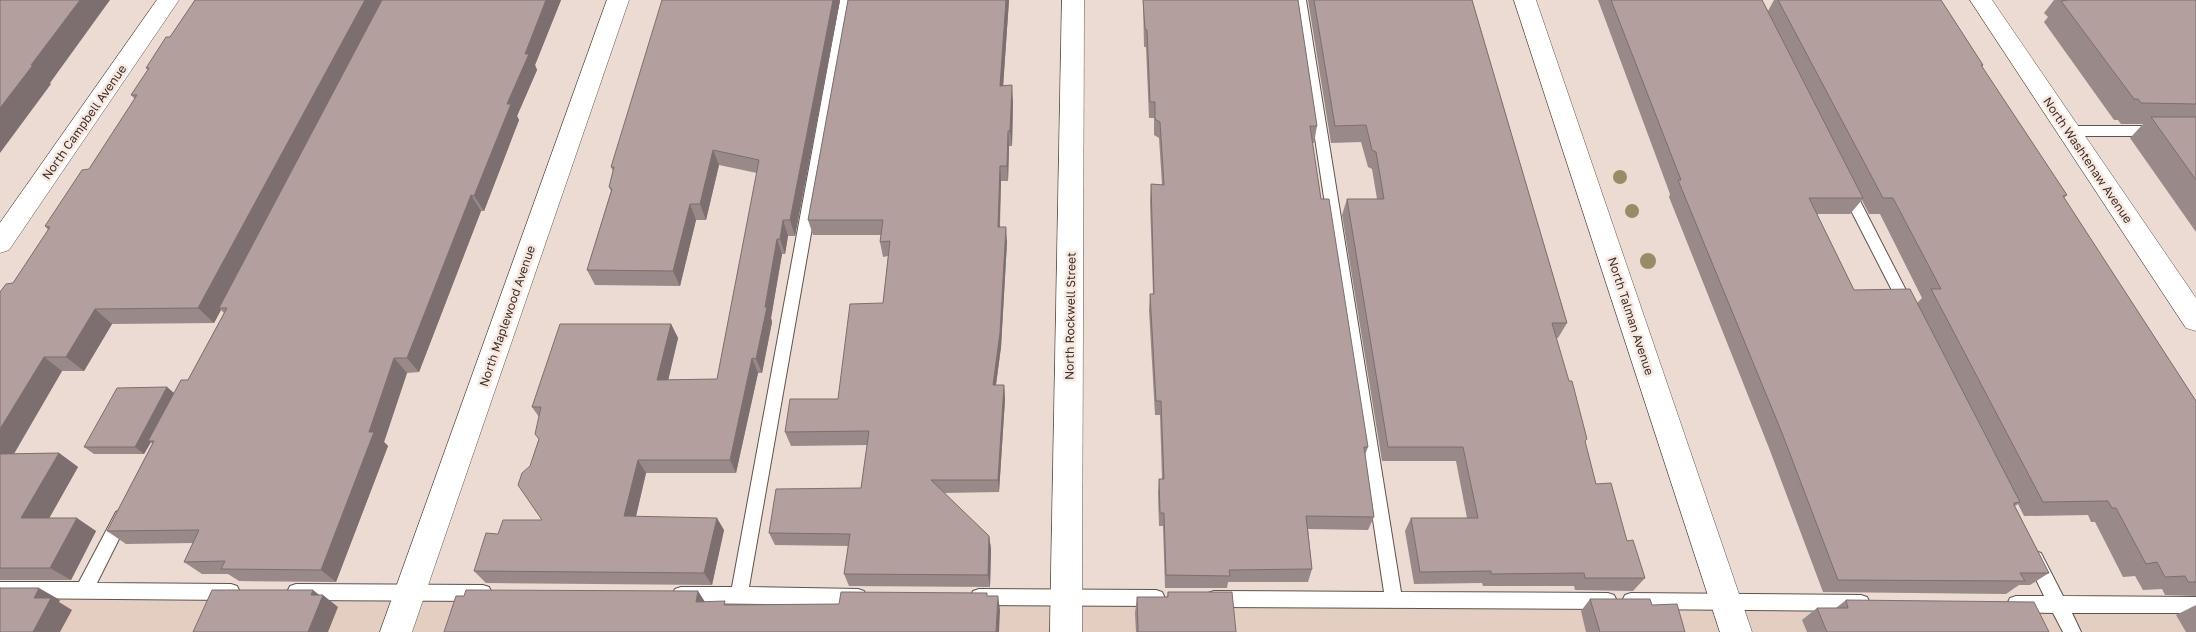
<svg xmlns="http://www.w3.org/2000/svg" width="2196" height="632" font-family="'Golos Text',sans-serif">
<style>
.built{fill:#e4cdc1}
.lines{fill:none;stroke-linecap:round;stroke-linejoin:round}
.lane-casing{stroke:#60534b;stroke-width:2}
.street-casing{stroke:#60534b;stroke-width:1}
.lane{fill:#fff;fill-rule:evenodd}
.street{fill:#fff;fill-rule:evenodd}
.tree{fill:#968c65}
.wall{fill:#998988;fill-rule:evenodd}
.shaded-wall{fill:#7d6f6f}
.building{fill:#b29f9e;stroke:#7d6f6f}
.labels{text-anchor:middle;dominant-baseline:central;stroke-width:5;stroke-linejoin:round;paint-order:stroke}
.street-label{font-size:12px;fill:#37312d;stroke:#f9e8df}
</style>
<rect width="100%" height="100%" fill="#ebdbd2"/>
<path class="built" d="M0 596 2196 612V632H0Z"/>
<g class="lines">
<g class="lane-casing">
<g id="lane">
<path d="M840 0H852L749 587 858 589 864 591 867 597 864 603 858 605 681 603 675 601 672 595 675 589 681 587H732Z"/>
<path d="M1294 0H1306L1401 592 1608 593 1614 595 1617 601 1614 607 1608 609 1214 607 1208 605 1205 599 1208 593 1214 591 1384 592Z"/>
<path d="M2069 126H2196V136H2069L2064 134 2062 131 2064 128Z"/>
<path d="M1847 184 1852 185 1854 189 1912 302 1914 306 1912 310 1907 312 1902 310 1840 189 1842 185Z"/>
<path d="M122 509 128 512 130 517 97 583 231 584 237 586 240 592 237 598 231 600 0 598V582H79L116 512Z"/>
<path d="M2035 551 2041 553 2063 596 2196 597V613H2072L2081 632H2063L2053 613 2016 612 2010 610 2007 604 2010 598 2016 596H2044L2026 559 2029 553Z"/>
<path d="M296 584 483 585 489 587 492 593 489 599 483 601 296 600 290 598 287 592 290 586Z"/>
<path d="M979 589 1156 590 1162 592 1165 598 1162 604 1156 606 979 605 973 603 970 597 973 591Z"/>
<path d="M1631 593 1861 595 1867 597 1870 603 1867 609 1861 611 1631 609 1625 607 1622 601 1625 595Z"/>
</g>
</g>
<g class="street-casing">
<g id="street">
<path d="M157 0H179L9 250 0 253V223Z"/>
<path d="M607 0H629L412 632H380Z"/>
<path d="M1062 0H1084L1082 632H1050Z"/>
<path d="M1514 0H1536L1752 632H1720Z"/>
<path d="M1970 0H1992L2196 298V331L2186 328Z"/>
</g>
</g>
<use href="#lane" class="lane"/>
<use href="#street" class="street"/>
</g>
<g class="tree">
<circle cx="1620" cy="177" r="7"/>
<circle cx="1632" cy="211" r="7"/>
<circle cx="1648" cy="261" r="8"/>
</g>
<g class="wall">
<path d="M195 0H561L535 65 537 70 517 116 519 120 484 211H481L419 372 407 373 384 442 388 446 336 582 239 581 228 574H202L184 562 193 543 126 544 107 531 152 444 151 442 144 454H94L84 447 167 387 174 393 188 380 224 313 221 310 214 323 112 324 84 371H62L14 454 59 453 78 467 49 518 96 531 71 580H0V292L13 283 48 230 45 226 89 169 135 99 131 95 148 70 146 68 170 37Z"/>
<path d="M840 0 795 236H788L785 254H782L771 318 772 322 762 373H758L736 473H646L636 516 724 530 712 585 486 583 474 571 498 534 542 520 530 466 539 439V417L532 407 671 324 678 338 668 380 717 379 757 173 719 165 706 220H696L680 286 595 285 587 270 611 191 609 187 613 171 611 167Z"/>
<path d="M848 0H1009L1003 86 1013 101 1012 146H1009L1008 181H1001L1000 227 1007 242 1001 347 996 385H1004L1005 399 999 492 944 493 989 536 991 549 990 587 849 586 844 574 848 546 775 545 769 533 861 488 867 445 791 446 785 432 838 399 883 303 888 256 883 257 880 242 881 235H813L808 220Z"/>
<path d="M1143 0H1298L1317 126 1314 143H1312L1321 199 1368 447 1365 455 1374 517 1368 530 1308 529 1312 569 1308 582H1228L1227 588H1165L1163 526H1159L1158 493 1159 479H1162L1160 415H1155L1149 310 1150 294H1153L1150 201 1151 184 1162 185 1159 138 1154 135V118H1149L1146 47H1144Z"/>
<path d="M1308 0H1472L1567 323 1558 338H1556L1596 484 1627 541 1645 578 1633 591 1575 590 1574 586H1483L1482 583 1414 584 1405 531 1411 518H1467L1456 461H1382L1342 215 1347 199H1377L1372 169 1368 167 1361 142 1331 143Z"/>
<path d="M1598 0H1762L1768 11 1774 0H1941L1983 65 1982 67 2067 195 2064 198 2196 401V596L2165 595 2162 589 2143 590 2135 576 2123 577 2095 522H2091L2088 515 2024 516 2018 504 2015 506 2049 573 2030 585H2019L2006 594 1823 592 1769 448 1669 197 1670 194ZM1862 200 1869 214H1880L1922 298 1917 303 1854 290 1817 214H1850Z"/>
<path d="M2054 0H2196V232L2130 138 2143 124H2121L2118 120H2114L2044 22 2048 17 2044 13Z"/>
<path d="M1168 592 1236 632H1136L1135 613 1137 597H1167Z"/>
<path d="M1590 599 1652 605 1685 632H1586L1581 611Z"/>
<path d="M1846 600 2049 632H1807L1802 620 1817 608H1836Z"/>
<path d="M2196 605V632H2186L2176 615Z"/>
</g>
<g class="shaded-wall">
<path d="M80 0H110L50 83 51 84 0 153V108L31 65Z"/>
<path d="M365 0H384L219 308 221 310 214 323 198 308Z"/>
<path d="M546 0H561L535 65 537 70 517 116 519 120 484 211 474 196 525 54Z"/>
<path d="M833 0H840L795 236 790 220Z"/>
<path d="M1006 0H1009L1002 102 1000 86Z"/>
<path d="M1012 85 1013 101 1012 146 1010 131Z"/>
<path d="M1008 131 1009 146 1008 181 1007 166Z"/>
<path d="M713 150 719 165 706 220 700 204Z"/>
<path d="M1000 166 1001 181 999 242 998 227Z"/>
<path d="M471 195 481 211 419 372 407 358Z"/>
<path d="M690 204 696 220 680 286 673 271Z"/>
<path d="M783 220 788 236 785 254 780 239Z"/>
<path d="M1006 227 1007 242 1001 347 994 399 993 385Z"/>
<path d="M777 239 782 254 771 318 772 322 762 373 756 359Z"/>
<path d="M95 309 112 324 84 371 66 357Z"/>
<path d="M671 324 678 338 665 394 657 380Z"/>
<path d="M44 357 62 371 6 467 0 464V429Z"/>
<path d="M394 358 407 373 384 442 388 446 336 582 321 570 369 432Z"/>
<path d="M752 358 758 373 736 473 730 460Z"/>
<path d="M1004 385 1005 399 999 492 998 480Z"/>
<path d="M167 387 176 395 148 441 151 442 144 454 135 447Z"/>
<path d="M59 453 78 467 42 531 21 518Z"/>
<path d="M638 460 646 473 633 529 624 516Z"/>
<path d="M77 518 96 531 71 580 50 568Z"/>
<path d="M717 518 724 530 712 585 704 573Z"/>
<path d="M989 536 991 549 990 587 988 575Z"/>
<path d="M39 588 60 600 59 602 72 610 60 632H33L34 598Z"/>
<path d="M313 590 322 597 323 595 338 607 328 632H308L311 595Z"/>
<path d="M698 591 707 605 696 602Z"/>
<path d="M998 596 1000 610 999 632H996Z"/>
</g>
<g class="building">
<path d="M0 0H80L31 65H33L0 108Z"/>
<path d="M195 0H365L198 308 95 309 66 357H44L0 429V292L6 284 13 283 50 227 45 226 82 170 89 169 137 95H131L149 68H146L166 37H170Z"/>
<path d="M382 0H546L525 54H529L507 104H511L474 196 471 195 407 358H394L369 432H374L321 570 221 569 225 561 184 562 199 530 107 531 154 441H148L181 380H188L227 308H219Z"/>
<path d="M662 0H833L790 220H783L780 239H777L765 307H767L756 359 752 358 730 460H638L624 516 717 518 704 573 474 571 486 533 498 534 503 520H542L518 485 522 473 530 466 539 439 535 434 541 407H532L560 324H671L657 380 717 379 759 160 713 150 700 204H690L673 271 587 270 612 189 609 187 614 167H611Z"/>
<path d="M848 0H1006L1000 86 1012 85 1010 131H1008L1007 166H1000L998 227H1006L1000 333 993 385H1004L998 480H931L989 536 988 575 844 574 850 534 769 533 776 489 861 488 869 431 785 432 790 399H838L850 304 883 303 890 241 880 242 883 220H808Z"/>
<path d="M1143 0H1298L1317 126H1310L1321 199H1329L1368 447H1364L1374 517 1306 516 1312 569 1229 570 1230 576 1166 575 1164 513H1160L1159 479H1164L1161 401H1156L1150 294H1154L1151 184 1164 185 1160 122 1155 119V102H1150L1147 30 1145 29Z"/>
<path d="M1314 0H1472L1567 323H1552L1569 381H1572L1587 439 1585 441 1596 484 1611 483 1627 541 1633 540 1645 578H1585L1584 573 1491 574V571L1420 572 1411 518H1478L1463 447H1388L1347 199H1384L1376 152 1372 150 1366 125 1335 126Z"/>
<path d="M1611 0H1762L1863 198H1809L1854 290 1910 289 2020 502 2014 503V505L2049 573H2020L2025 581 1838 580 1782 433 1678 180H1681Z"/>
<path d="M1778 0H1941L1983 65H1981L2067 195 2063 196 2196 401V582H2188L2185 576 2165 577 2157 562 2146 564 2116 508H2112L2108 501 2043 502 1931 289H1941L1893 198H1883Z"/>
<path d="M2068 0H2196V104L2141 103 2138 99H2134L2061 1Z"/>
<path d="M2151 117H2196V180Z"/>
<path d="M167 387 135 447H84L117 388Z"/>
<path d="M59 453 21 518H77L50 568H0V454Z"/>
<path d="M0 588H39L34 598H51L33 632H0Z"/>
<path d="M212 590H313L311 595H323L308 632H193Z"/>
<path d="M466 590 698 591 696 602 725 601 724 605 839 604 841 592 987 593V596H998L996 632H444L456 596H464Z"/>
<path d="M1168 592H1232L1236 632H1138L1137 597H1168Z"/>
<path d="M1590 599H1650L1652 605 1677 604 1685 632H1600Z"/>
<path d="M1846 600 2034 602 2049 632H1827L1817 608H1848Z"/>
</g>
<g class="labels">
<g class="street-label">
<text transform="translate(84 122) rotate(-55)">North Campbell Avenue</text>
<text transform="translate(2088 160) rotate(56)">North Washtenaw Avenue</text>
<text transform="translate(507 316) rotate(-71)">North Maplewood Avenue</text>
<text transform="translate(1070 316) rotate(-89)">North Rockwell Street</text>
<text transform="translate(1631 316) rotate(72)">North Talman Avenue</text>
</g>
</g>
</svg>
